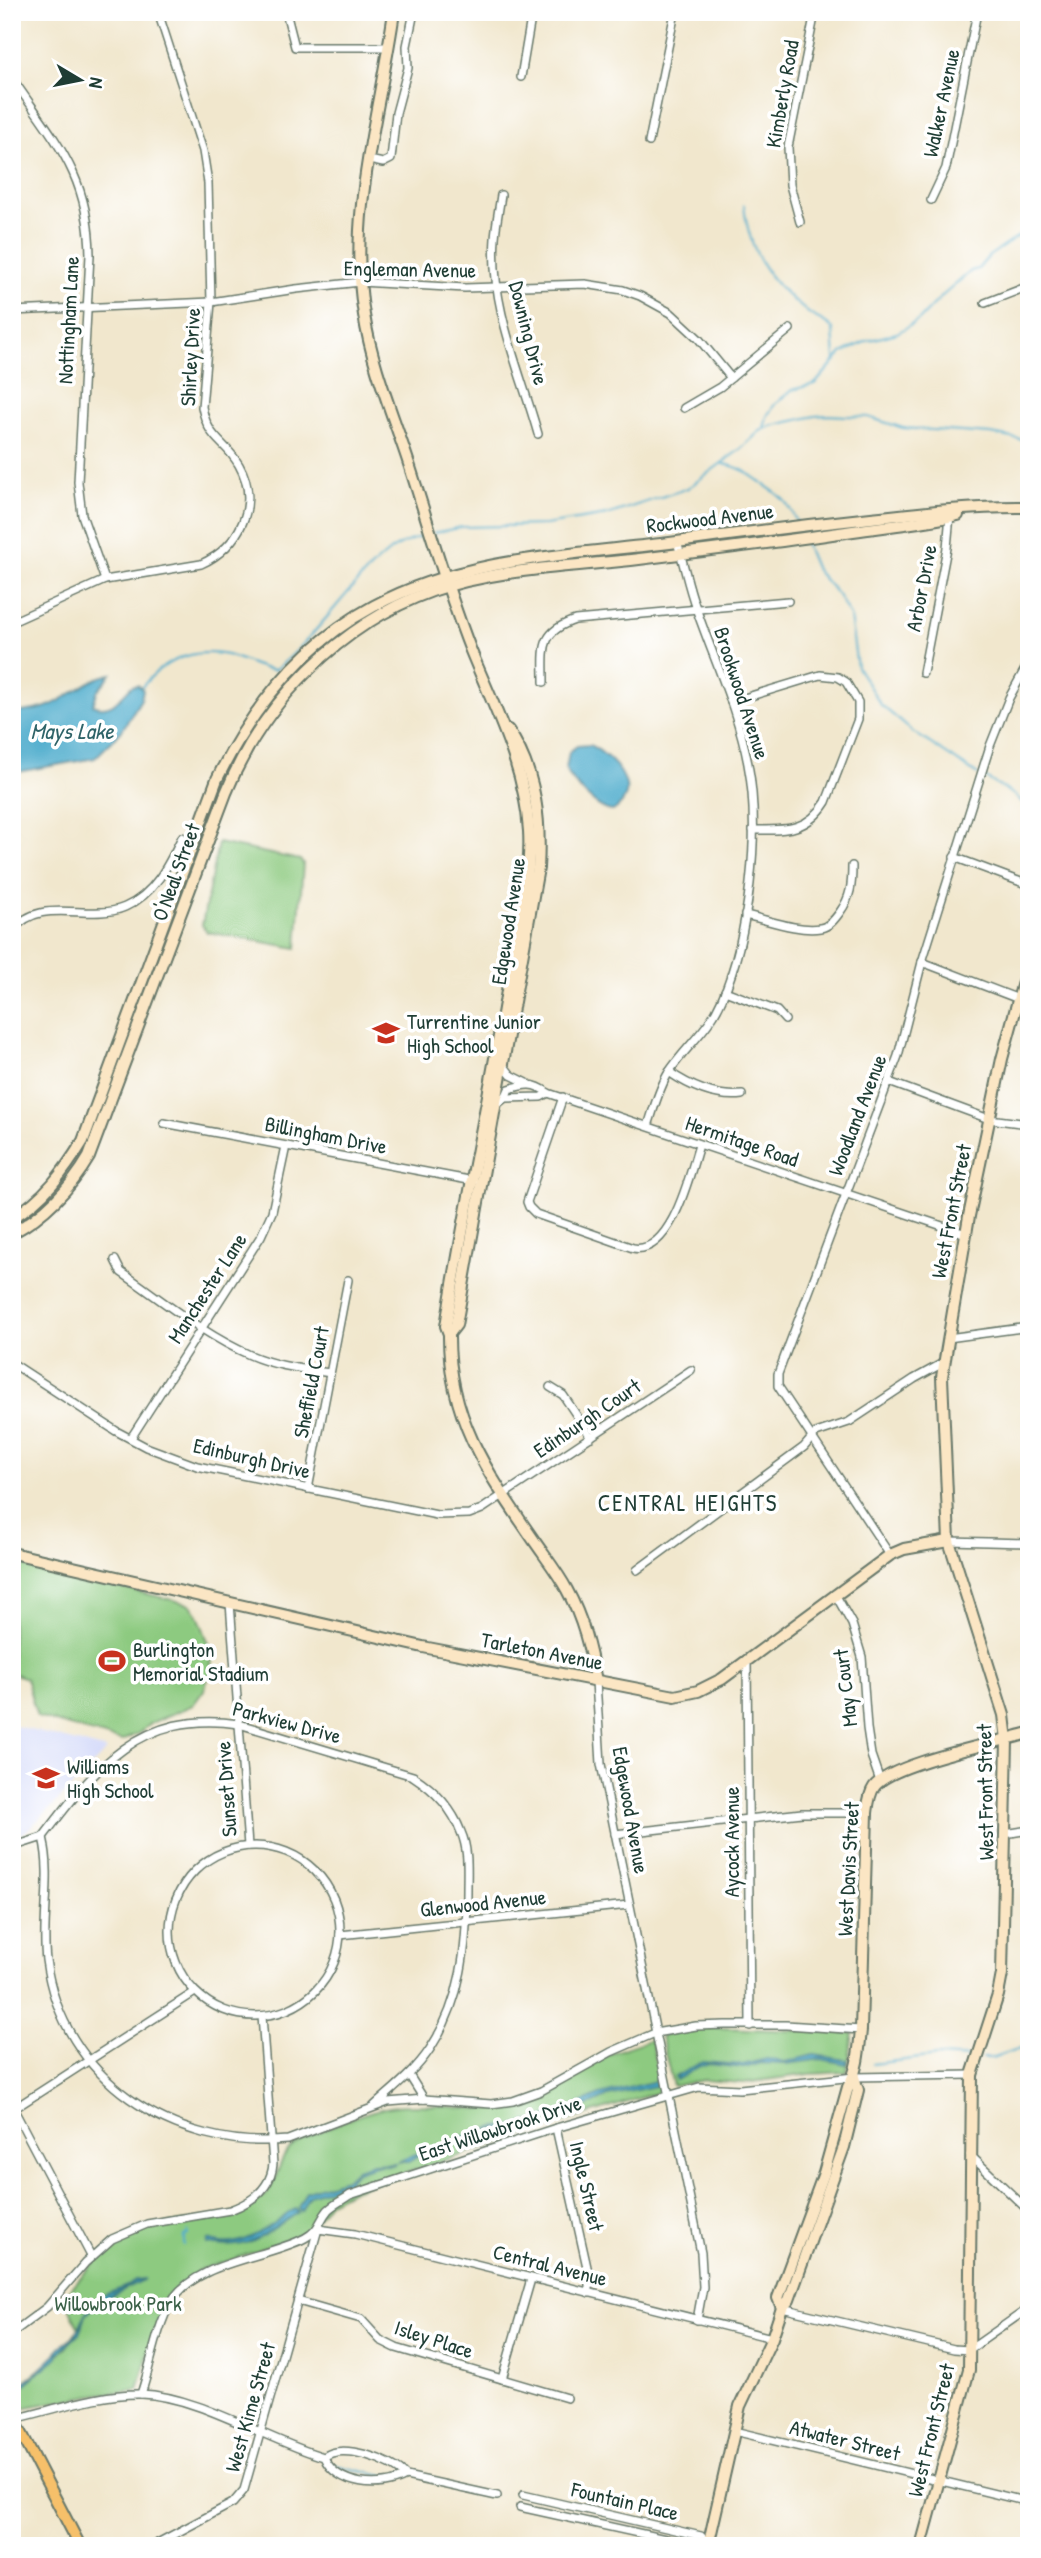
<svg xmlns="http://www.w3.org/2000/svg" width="1041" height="2558" font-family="'Patrick Hand',sans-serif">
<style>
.built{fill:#d3d9f9}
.green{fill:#8dca80;stroke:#56845a;stroke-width:2}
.water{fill:#4daccc;stroke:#367480;stroke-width:2}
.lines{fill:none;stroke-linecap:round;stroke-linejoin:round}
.stream{stroke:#4daccc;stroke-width:2}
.street-casing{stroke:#68786a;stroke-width:10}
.secondary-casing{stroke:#68786a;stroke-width:14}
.primary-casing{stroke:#68786a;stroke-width:14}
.street{stroke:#fff;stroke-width:7}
.secondary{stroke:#fbe6c4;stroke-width:10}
.primary{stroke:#f6c06b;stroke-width:10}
.labels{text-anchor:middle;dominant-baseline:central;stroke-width:7;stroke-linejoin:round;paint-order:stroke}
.street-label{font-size:21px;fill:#1f3d34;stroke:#fff}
.poi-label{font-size:21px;fill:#1f3d34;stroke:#fff;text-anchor:start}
.park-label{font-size:21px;fill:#3a6047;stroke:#fff}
.water-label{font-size:23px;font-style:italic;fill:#2f6469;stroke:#fff}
.neighbourhood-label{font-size:23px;letter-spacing:2px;fill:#1f3d34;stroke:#fff}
</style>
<rect width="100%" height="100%" fill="#fff"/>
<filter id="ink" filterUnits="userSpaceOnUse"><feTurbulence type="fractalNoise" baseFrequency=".0143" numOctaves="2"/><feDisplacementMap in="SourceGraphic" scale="14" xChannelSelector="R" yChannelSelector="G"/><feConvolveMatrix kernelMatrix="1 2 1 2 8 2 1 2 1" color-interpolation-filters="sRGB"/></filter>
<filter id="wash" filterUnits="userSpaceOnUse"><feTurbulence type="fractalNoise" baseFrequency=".00686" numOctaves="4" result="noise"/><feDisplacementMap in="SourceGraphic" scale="28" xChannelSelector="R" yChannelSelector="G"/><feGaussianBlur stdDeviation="1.57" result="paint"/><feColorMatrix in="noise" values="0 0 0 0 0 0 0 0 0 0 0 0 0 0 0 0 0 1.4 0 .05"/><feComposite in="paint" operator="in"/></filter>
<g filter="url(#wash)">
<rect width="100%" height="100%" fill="#f1e7cd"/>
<path class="built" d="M12 1725 107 1750 53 1806 26 1831 12 1839Z"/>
<g class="green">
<path d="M218 843 300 860 303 863 297 948 207 932 202 925Z"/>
<path d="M22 1565 190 1604 198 1615 212 1652 211 1670 204 1690 193 1705 153 1722 139 1733 122 1741 37 1717 26 1678 12 1673V1584H17Z"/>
<path d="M695 2027 853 2033 847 2072 810 2074 743 2083 704 2080 673 2086 661 2036Z"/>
<path d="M651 2040 662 2091 352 2190 329 2202 309 2230 235 2259 202 2269 174 2290 154 2333 138 2390 99 2394 22 2408 12 2392 66 2348 79 2328 64 2297C92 2263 117 2232 164 2225 190 2220 218 2222 242 2210 249 2206 259 2201 264 2196 284 2175 273 2153 306 2138 333 2125 366 2110 396 2106 436 2101 485 2116 523 2104 555 2094 581 2067 610 2054 623 2048 637 2044 651 2040Z"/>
</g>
<g class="water">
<path d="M111 674 97 692 93 705C111 713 120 697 132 686L138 685 143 690 141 699 121 732 95 758 12 773V714C23 711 35 711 46 707 69 699 86 679 111 674Z"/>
<path d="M590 745C612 757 645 789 613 811 598 811 572 783 566 769L569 752 577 746Z"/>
<path d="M814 2055 847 2060V2064L821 2059 786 2064 761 2063 744 2068 709 2064 700 2066 676 2080 675 2077 702 2062 743 2065 767 2059 785 2062Z"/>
<path d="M656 2081 660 2085 608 2096 564 2117 563 2111 600 2095Z"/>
<path d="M560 2112C556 2119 540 2123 531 2125L528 2123 524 2127 515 2126 514 2129H508L506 2127 502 2130 494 2129 455 2142 443 2150 427 2151 408 2162H398L427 2149 444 2146 464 2136 484 2132 490 2128 520 2125 528 2121 533 2124V2122Z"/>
<path d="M396 2163 392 2165H379L356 2172 347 2183 309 2195 301 2211 298 2208 306 2191 346 2179 357 2169 373 2164Z"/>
<path d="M295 2209 298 2213C262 2233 252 2252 207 2244L208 2240C239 2253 270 2226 295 2209Z"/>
<path d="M145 2279 97 2303 86 2315 79 2334 59 2353 58 2357 15 2393 13 2389 34 2375 56 2354 59 2348 74 2337 89 2308 100 2297 127 2286 136 2280Z"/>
</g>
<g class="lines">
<g class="stream">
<path d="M744 205C749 253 769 282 806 311 815 319 825 320 833 329L835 360"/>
<path d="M764 429 767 416 775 404 792 390 815 384 842 353 867 341 897 333 919 320 941 297 971 271 978 269 989 256 1020 235 1029 234"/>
<path d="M723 464C740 467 745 471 759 481 781 497 785 496 797 523"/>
<path d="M434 533 462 527 545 525 607 515 688 488 742 448 760 431 771 426 815 416 827 415 868 417 903 428 991 434 1029 441"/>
<path d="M804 541 816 570 838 595 850 616 857 667 881 705 913 732 978 775"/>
<path d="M142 687C163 660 193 648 227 655 243 659 258 669 275 670 318 636 347 585 390 551 399 544 414 539 425 535"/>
<path d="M984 777 1016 796 1029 809"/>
<path d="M983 2058H992L1029 2045"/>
<path d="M872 2064 937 2056 974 2058"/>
<path d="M184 2245V2236L188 2234V2231"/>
<path d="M335 2465 391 2478"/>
</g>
</g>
</g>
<g filter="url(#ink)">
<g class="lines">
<g class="street-casing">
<g id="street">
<path d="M286 12 295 47H389"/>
<path d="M521 77 532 12"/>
<path d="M12 78C55 141 89 175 90 255L78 482 82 515 105 580"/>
<path d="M649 142 675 12"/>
<path d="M369 160 383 163 391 159 396 113 408 68 407 46 414 12"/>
<path d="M501 195C499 209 496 224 495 238 490 306 520 370 538 434"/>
<path d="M931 200 946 168 977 12"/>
<path d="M800 222 790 185 788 147 815 12"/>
<path d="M985 303 1029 286"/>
<path d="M12 311 211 302 296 289 360 282 465 288 585 284 623 290 640 296 671 313 699 339 731 378"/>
<path d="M684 408 720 387 790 329"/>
<path d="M12 622 105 580 201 564C239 547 261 504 239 465 224 439 209 442 202 407L211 302 208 183 203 151 158 12"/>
<path d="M923 673 947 548 950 515"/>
<path d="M544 682C544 649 539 632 575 620L788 601"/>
<path d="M731 702 820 675 838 677 846 682 858 702V719L826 802C807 832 785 830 753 830"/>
<path d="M954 857 1029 885"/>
<path d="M745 915C765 919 799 932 820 928 829 927 835 919 840 912 851 897 852 884 852 866"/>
<path d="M12 931C41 894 88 923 125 907 155 894 169 864 182 837"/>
<path d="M922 962 1029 1003"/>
<path d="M725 991 777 1011 785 1020"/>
<path d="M504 1066 511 1075 527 1083"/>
<path d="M669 1072C691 1087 716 1098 742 1095"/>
<path d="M889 1082 989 1119 1029 1124"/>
<path d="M563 1097 527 1202 529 1207 536 1214 633 1248C672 1255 690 1173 699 1145"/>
<path d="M505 1098 541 1097 548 1093"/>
<path d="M496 1105 505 1098 509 1089C525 1084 534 1082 548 1093L966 1234"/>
<path d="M164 1123 474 1181"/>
<path d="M648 1126C654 1108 659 1088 669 1072 686 1046 709 1030 722 999 749 937 761 831 748 764 738 710 714 660 696 608 688 586 684 564 677 542"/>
<path d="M115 1260 121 1272C162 1300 204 1335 250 1355 275 1366 303 1369 330 1373"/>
<path d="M948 1338 1029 1327"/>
<path d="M12 1363 116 1431 146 1447 197 1466 437 1515 469 1514 482 1509 691 1370"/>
<path d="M550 1387 563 1395 591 1437"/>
<path d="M131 1438 261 1236 272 1212 286 1146"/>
<path d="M308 1489 348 1280"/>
<path d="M949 1541 1029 1543"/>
<path d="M890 1555 778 1386V1374L898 1056 922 962 990 746 1009 698 1029 662"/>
<path d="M637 1570 804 1447 816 1433 849 1422 914 1379 943 1363"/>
<path d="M835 1594 852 1624 862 1657 867 1728 871 1755 880 1781"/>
<path d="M230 1603 248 1846"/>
<path d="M747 1659 750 2026"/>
<path d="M596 1681 601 1764 701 2253 703 2287 697 2320"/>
<path d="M615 1834 802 1813H867"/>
<path d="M1005 1834 1029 1830"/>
<circle cx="255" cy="1931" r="85"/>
<path d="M12 1847 43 1837"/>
<path d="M340 1935 629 1905"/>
<path d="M409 2075 424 2099"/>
<path d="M374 2106C394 2088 415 2072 430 2049 462 2000 467 1947 467 1890 467 1871 469 1850 461 1832 452 1808 433 1789 413 1776L239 1724C141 1709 96 1767 43 1837 53 1878 41 1919 46 1960 62 2079 173 2151 288 2140L388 2102 424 2099 491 2104 513 2101 541 2091 611 2052 655 2033 696 2026 725 2025H786L861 2030"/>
<path d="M13 2108 91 2256"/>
<path d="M12 2110 195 1992"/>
<path d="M556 2128 589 2276V2293"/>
<path d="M970 2155 1029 2211"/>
<path d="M298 2301 361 2319 380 2340 396 2348 567 2398"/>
<path d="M782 2308 954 2349 969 2350 1029 2308"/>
<path d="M12 2333 47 2307 85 2263 112 2239 147 2224 230 2210C252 2202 271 2189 273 2164L262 2016"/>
<path d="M502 2379 531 2279"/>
<path d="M141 2394C151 2365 156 2329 171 2302 196 2261 264 2259 305 2238 320 2230 318 2222 328 2210 334 2204 343 2200 350 2195L556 2128 699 2087 740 2089 854 2077 972 2075"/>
<path d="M14 2419C53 2410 101 2393 141 2394 199 2396 268 2441 324 2457 336 2486 381 2490 406 2476"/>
<path d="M734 2431 1029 2502"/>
<path d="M324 2457C342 2442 392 2460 406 2476L497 2496"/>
<path d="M523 2495 701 2536 709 2544"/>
<path d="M520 2507 697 2546"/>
<path d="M152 2546 233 2503 244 2490 318 2229 355 2234 772 2338"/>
</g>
</g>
<g class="secondary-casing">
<g id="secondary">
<path d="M394 12C380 112 347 214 364 315 372 366 393 415 409 464 429 526 447 590 471 651 495 710 525 766 529 831 532 878 516 938 508 985 489 1099 464 1212 446 1326L449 1334C448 1419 489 1475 535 1542 546 1558 558 1573 567 1590 583 1619 590 1649 596 1681"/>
<path d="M12 1218C44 1199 64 1172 83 1141L217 779C252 708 303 644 374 606 466 556 575 555 677 542 741 533 806 525 871 518 923 512 976 506 1029 507"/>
<path d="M12 1233C44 1216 71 1188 89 1157L226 793C262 703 340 624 432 591 495 569 566 567 631 560 705 551 779 542 853 531 888 526 923 523 958 515"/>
<path d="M449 1334 456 1325 538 868C541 821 536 770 508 730"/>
<path d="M12 1553 423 1647 675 1696 698 1691 722 1679 890 1555 904 1549 949 1541"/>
<path d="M782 2308 778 2298 824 2173 848 2087C858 2070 859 2049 861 2030L867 1813C868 1805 869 1794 874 1787 891 1763 997 1743 1029 1733"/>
<path d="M708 2546 740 2406 772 2338 782 2308 789 2300 844 2147 858 2090 854 2077"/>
<path d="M921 2546 969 2370 972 2075 998 1995 1002 1974 1007 1740 1004 1715 949 1541 942 1377 969 1216 1002 1059 1029 960"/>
</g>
</g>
<g class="primary-casing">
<path id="primary" d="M12 2415 80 2546"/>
</g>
<use href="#street" class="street"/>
<use href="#secondary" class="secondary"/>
<use href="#primary" class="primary"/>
</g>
</g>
<defs>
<g id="school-bare" transform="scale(2.1)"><path d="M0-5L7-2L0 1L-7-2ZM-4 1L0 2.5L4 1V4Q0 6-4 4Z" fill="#c8321e" stroke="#fff" stroke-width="2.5" paint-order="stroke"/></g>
<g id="stadium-bare" transform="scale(2.1)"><path d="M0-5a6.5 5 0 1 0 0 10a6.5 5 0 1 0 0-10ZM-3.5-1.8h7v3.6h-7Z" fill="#c8321e" stroke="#fff" stroke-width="2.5" paint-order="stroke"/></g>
</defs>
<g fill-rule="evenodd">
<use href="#school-bare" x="386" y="1033"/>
<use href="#stadium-bare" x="112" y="1661"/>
<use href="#school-bare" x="46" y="1778"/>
</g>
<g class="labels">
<g class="street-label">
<text transform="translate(782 94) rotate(-80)">Kimberly Road</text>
<text transform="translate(941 103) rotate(-78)">Walker Avenue</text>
<text transform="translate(410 269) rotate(1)">Engleman Avenue</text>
<text transform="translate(68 320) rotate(-87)">Nottingham Lane</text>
<text transform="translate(529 333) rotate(76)">Downing Drive</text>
<text transform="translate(190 357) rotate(-87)">Shirley Drive</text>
<text transform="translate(710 518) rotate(-7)">Rockwood Avenue</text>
<text transform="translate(921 588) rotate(-79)">Arbor Drive</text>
<text transform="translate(742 693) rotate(72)">Brookwood Avenue</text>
<text transform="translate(176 872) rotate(-70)">O'Neal Street</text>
<text transform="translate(508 921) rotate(-81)">Edgewood Avenue</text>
<text transform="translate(857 1115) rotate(-69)">Woodland Avenue</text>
<text transform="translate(326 1135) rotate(11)">Billingham Drive</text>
<text transform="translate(742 1141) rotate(19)">Hermitage Road</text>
<text transform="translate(951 1211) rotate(-79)">West Front Street</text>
<text transform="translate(207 1288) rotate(-57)">Manchester Lane</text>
<text transform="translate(311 1382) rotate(-79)">Sheffield Court</text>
<text transform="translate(587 1418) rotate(-34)">Edinburgh Court</text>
<text transform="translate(252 1458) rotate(13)">Edinburgh Drive</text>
<text transform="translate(542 1651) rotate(11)">Tarleton Avenue</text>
<text transform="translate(845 1688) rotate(-97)">May Court</text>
<text transform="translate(287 1722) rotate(15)">Parkview Drive</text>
<text transform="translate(226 1789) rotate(-94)">Sunset Drive</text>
<text transform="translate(985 1792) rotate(-91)">West Front Street</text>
<text transform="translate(631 1810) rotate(80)">Edgewood Avenue</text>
<text transform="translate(731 1842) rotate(-90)">Aycock Avenue</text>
<text transform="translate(848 1869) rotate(-87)">West Davis Street</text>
<text transform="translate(483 1903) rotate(-6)">Glenwood Avenue</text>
<text transform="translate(500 2128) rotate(-18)">East Willowbrook Drive</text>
<text transform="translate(587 2186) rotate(77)">Ingle Street</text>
<text transform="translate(550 2265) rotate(14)">Central Avenue</text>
<text transform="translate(434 2339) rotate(18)">Isley Place</text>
<text transform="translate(250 2407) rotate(-74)">West Kime Street</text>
<text transform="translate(931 2430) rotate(-76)">West Front Street</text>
<text transform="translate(845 2440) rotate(14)">Atwater Street</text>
<text transform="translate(625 2501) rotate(13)">Fountain Place</text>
</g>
<g class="poi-label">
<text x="407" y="1021">Turrentine Junior<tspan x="407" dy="24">High School</tspan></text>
<text x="133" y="1649">Burlington<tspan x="133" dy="24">Memorial Stadium</tspan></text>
<text x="67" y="1766">Williams<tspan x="67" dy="24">High School</tspan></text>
</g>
<g class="park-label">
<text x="118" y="2303">Willowbrook Park</text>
</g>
<g class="water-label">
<text x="72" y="730">Mays Lake</text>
</g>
<g class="neighbourhood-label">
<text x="688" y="1502">CENTRAL HEIGHTS</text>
</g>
</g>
<rect width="1041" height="2558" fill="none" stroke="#fff" stroke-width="42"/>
<g transform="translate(80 80) rotate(100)" stroke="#ffffff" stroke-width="5" paint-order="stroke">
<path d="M0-5L12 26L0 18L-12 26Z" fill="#1f3d34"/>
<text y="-10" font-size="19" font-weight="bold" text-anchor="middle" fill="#1f3d34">N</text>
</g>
</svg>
